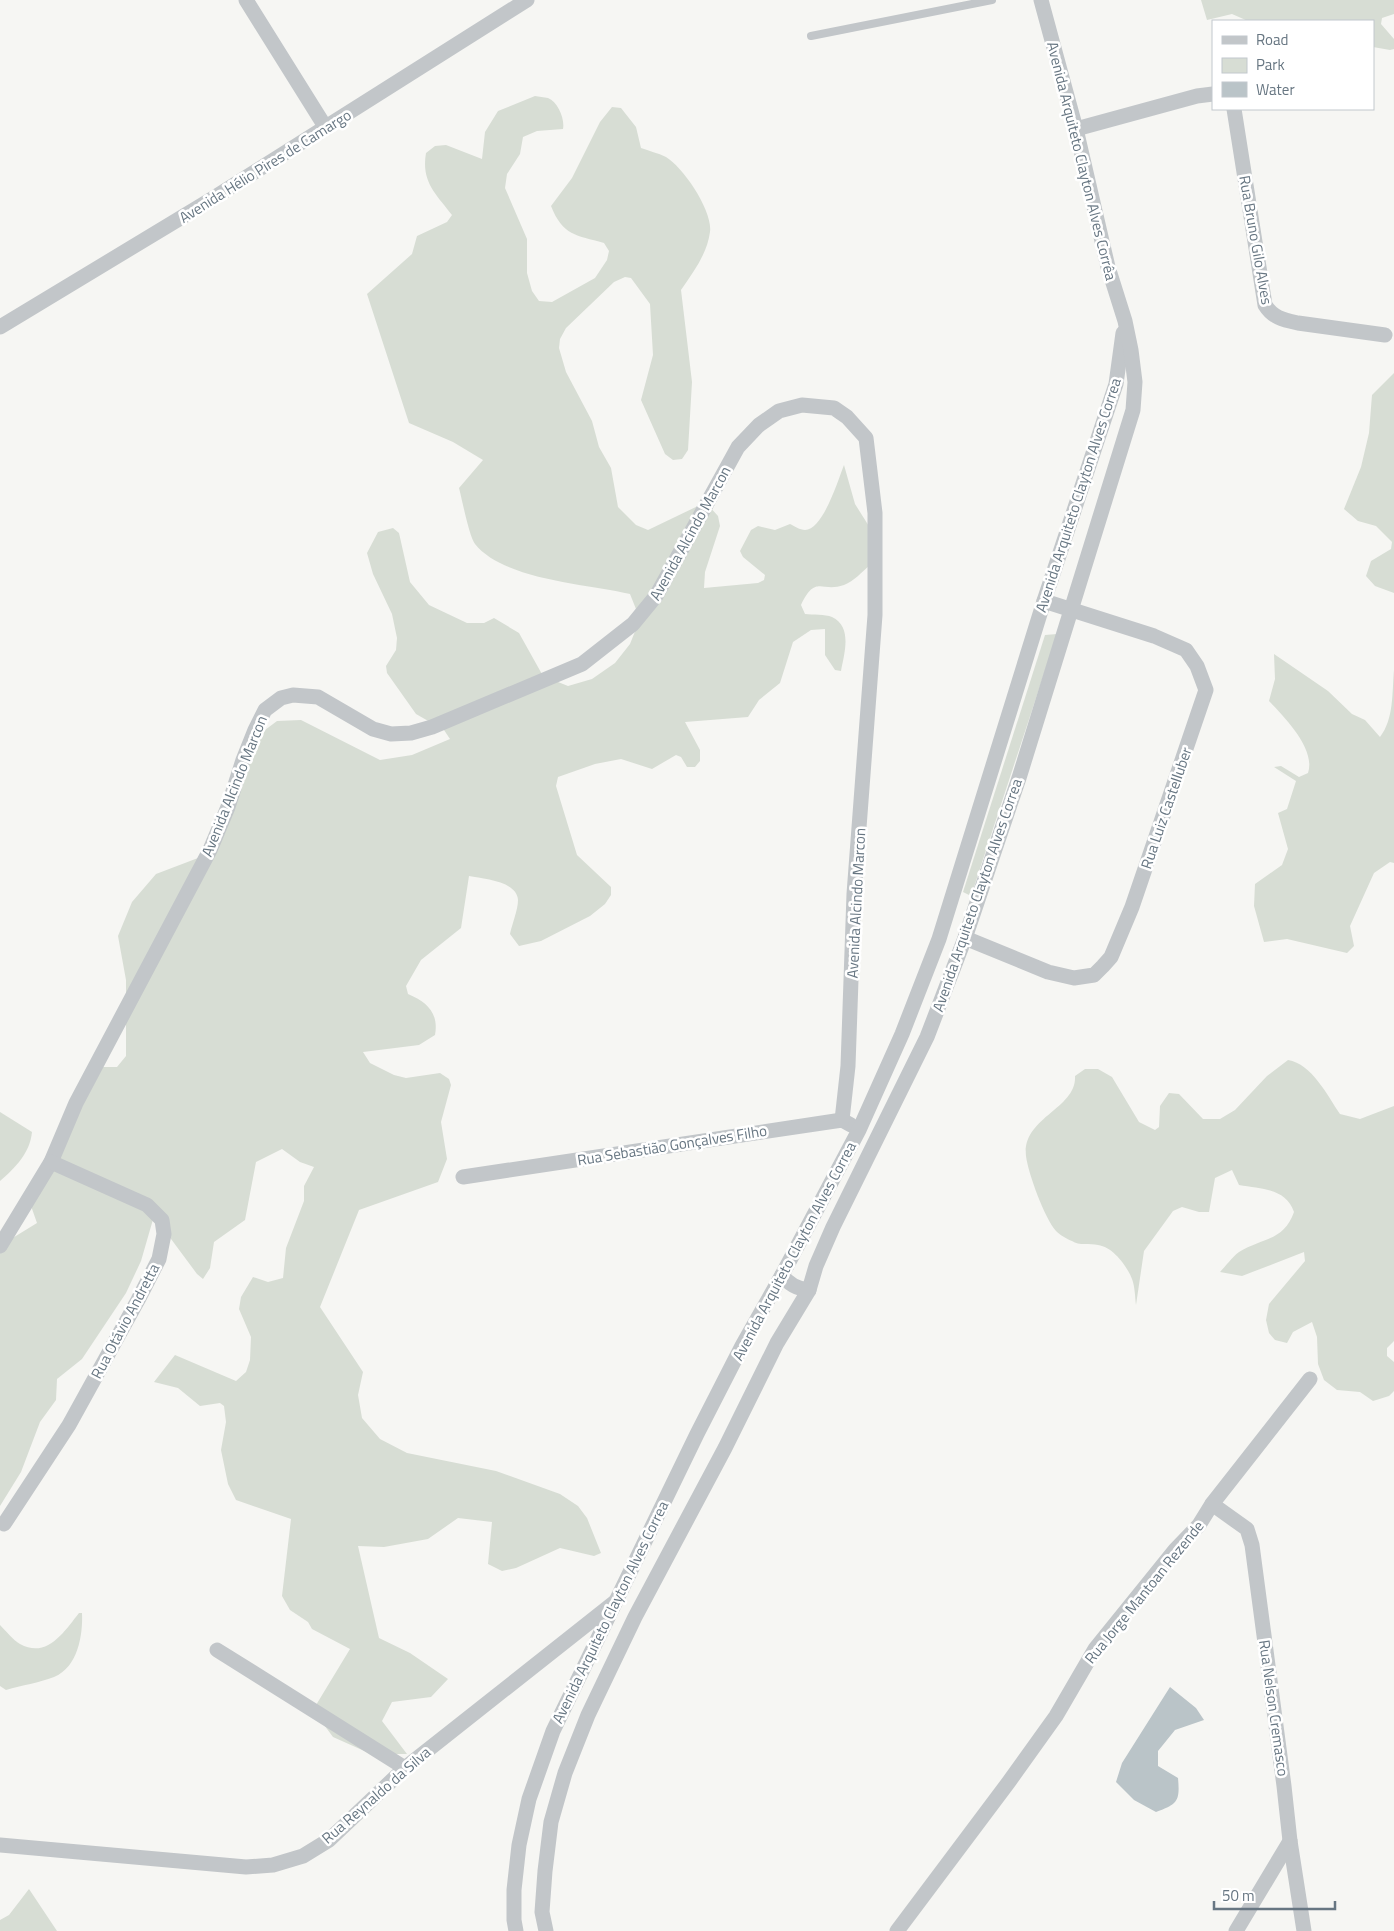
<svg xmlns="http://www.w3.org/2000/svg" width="1394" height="1931" font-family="'Titillium Web',sans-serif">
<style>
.green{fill:#d7ddd4}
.water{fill:#bac4c8}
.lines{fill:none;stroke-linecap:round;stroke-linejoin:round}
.service{stroke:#c2c6c9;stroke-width:8}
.minor{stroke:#c2c6c9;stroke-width:15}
.labels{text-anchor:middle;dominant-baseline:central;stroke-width:5;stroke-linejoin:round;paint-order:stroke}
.street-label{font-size:15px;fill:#677682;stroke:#fff}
</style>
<rect width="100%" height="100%" fill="#f6f6f3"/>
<g class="green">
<path d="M1201 0H1394V14L1382 18 1381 24 1394 39V49L1390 50 1373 47V21H1248L1232 14 1207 20Z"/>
<path d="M535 96C539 97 544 97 548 98 558 102 565 119 563 129L537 131 523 137 520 154 507 174 505 188 527 239V273L532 291 539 301 552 302 595 278 607 260 609 251 604 243C576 235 563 236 551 206L572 178 600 122 612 107 621 108 636 127 641 148C649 151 658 153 666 157 683 167 713 211 710 232 707 254 694 271 681 290L692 382 688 450 682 459 673 460 665 454 641 400 653 355 650 304 631 278 625 277 614 282 566 328 560 339 559 348 566 372 592 421 599 447 611 468 618 507 636 525 648 530 700 505H708L718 516 720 526 705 572 704 588 758 583 764 580 765 575 743 557 740 551 751 530 758 526 775 530 790 524C794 526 800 530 805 530 823 530 838 480 844 465L855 504 872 531 870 565C862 572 854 581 844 585 821 593 816 574 801 605L805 614C813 615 825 614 832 617 853 627 844 654 841 671L835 670 825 655V629L811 630 793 642 780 683 759 700 748 717 685 722 700 750V761L695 767H687L681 757 676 755 652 769 621 759 595 764 558 777 556 786 577 855 611 887V895L605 904 590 916 541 941 519 946 510 934C512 924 518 910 518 900 517 881 484 879 469 876L461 928 421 960 406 986 408 994C427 1002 439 1013 435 1035L419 1045 363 1052 370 1063 394 1075 406 1078 440 1073 449 1079 451 1085 441 1122 447 1159 438 1182 359 1210 320 1307 363 1372 358 1395 362 1418 380 1439 407 1453 496 1471 560 1494 578 1506 587 1518 601 1553 594 1556 560 1548 516 1568 502 1571 488 1564 492 1522 458 1518 428 1539 384 1547 358 1546 379 1638 410 1653 448 1679 431 1697 392 1702 382 1721 407 1754H371L333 1737 313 1710 350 1649 312 1629 308 1622 290 1610 282 1596 291 1519 236 1500 228 1484 221 1450 226 1422 224 1406 220 1403 200 1406 178 1388 154 1382 175 1355 236 1381 246 1372 250 1360 251 1337 239 1309 241 1297 253 1277 268 1282 283 1278 286 1248 304 1201V1186L314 1167 300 1162 282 1149 256 1162 245 1220 214 1242 210 1268 203 1279 197 1274 154 1216 141 1261 126 1293 82 1359 57 1379 56 1400 40 1422 21 1472 0 1506V1237L11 1239 37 1223 31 1206 64 1139 103 1067H117L126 1056V980L118 936 132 902 156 874 198 858 261 733 277 721 301 720 380 760 412 755 450 739 444 730 416 714 387 673 386 666 396 650 397 638 392 614 373 574 367 553 378 532 393 528 399 533 410 582 429 605 467 623H484L494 618 519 633 543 676 568 686 592 679 615 663 630 644 640 619 630 594C586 584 504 580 475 544 469 536 462 499 459 488L483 460 453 442 409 423 367 294 412 254 417 236 447 222 452 215C436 194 421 182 426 153L435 146 446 145 482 159 485 132 498 111Z"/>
<path d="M1394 373V593L1375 586 1366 576 1371 561 1391 549 1392 542 1376 526 1358 521 1344 509 1361 467 1369 433 1372 395Z"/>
<path d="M1057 634 971 896 963 892 1045 635Z"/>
<path d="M1274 654 1328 691 1352 714 1365 720 1380 737C1394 719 1392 693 1394 670V863L1390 862 1374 873 1350 926 1354 946 1347 953 1287 939 1264 942 1254 906 1255 884 1282 865 1288 849 1278 813 1287 809 1296 781 1274 767 1281 766 1299 777 1308 773C1316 749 1285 718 1269 701L1275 679Z"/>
<path d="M1288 1060C1312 1064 1327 1095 1340 1114L1360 1119 1394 1106V1341L1387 1348V1356L1394 1362V1391L1389 1396 1373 1401 1360 1392 1337 1390 1324 1380 1318 1364 1317 1337 1312 1322 1293 1332 1287 1343 1275 1340 1269 1333 1266 1320 1269 1304 1305 1261 1304 1252 1242 1276 1220 1272C1226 1266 1232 1257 1239 1252 1262 1238 1284 1241 1294 1212 1286 1188 1261 1189 1239 1185L1232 1170 1215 1178 1209 1212H1199L1182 1207 1173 1211 1144 1251 1136 1305C1135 1297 1135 1287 1132 1279 1127 1266 1113 1247 1098 1245 1090 1243 1079 1246 1072 1241 1067 1239 1060 1235 1056 1231 1045 1219 1028 1173 1026 1156 1022 1117 1077 1109 1075 1076L1085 1069H1098L1112 1077 1139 1122 1155 1130 1159 1127 1160 1106 1169 1093 1179 1094 1203 1119H1220L1235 1110 1267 1076Z"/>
<path d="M0 1112 32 1132C30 1153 15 1168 0 1181Z"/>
<path d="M79 1613H82C83 1635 78 1667 54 1677 39 1683 22 1685 6 1690L0 1686V1625C6 1631 13 1640 20 1644 47 1659 64 1632 79 1613Z"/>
<path d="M29 1889 57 1931H0V1920L9 1915Z"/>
</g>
<path class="water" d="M1170 1687 1196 1708 1204 1720 1175 1730 1158 1751V1766L1178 1778C1180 1801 1178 1804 1156 1812L1134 1800 1116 1782 1122 1763Z"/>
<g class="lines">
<path class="service" d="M811 36 992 0"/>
<g class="minor">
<path d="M246 0 326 128"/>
<path d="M1234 109 1265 305C1273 318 1284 320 1298 323L1385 335"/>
<path d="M1076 129 1197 96 1213 94"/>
<path d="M0 327 212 199 527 0"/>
<path d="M965 938 1048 972 1074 978 1094 975 1103 966 1111 957 1132 907 1206 690 1197 666 1186 650 1154 636 1044 601"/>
<path d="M463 1177 842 1120 851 1125"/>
<path d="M0 1246 51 1162 76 1103 210 850 228 807 243 760 255 730 265 710 281 698 293 695 318 697 373 729 391 734 411 733 432 727 582 664 633 624 656 596 738 447 759 425 779 411 802 405 834 408 847 417 866 438 875 513V615L854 894 848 1066 842 1120"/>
<path d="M782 1275C789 1285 798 1289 809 1290"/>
<path d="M1212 1504 1247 1529 1252 1545 1284 1786 1290 1841 1304 1931"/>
<path d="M4 1524 69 1425 138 1300 159 1259 164 1234 162 1220 147 1205 51 1162"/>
<path d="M217 1650 405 1768"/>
<path d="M0 1845 246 1867 273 1865 303 1856 329 1840 405 1768 615 1602"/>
<path d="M516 1931 514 1920V1890L519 1845 529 1799 553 1731 697 1434 742 1346 782 1275 859 1130 902 1034 939 939 1044 601 1116 384 1123 333"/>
<path d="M546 1931 542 1912 545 1871 551 1822 565 1773 588 1715 635 1617 725 1448 777 1343 809 1290 816 1266 833 1227 927 1037 965 938 1019 778 1133 410 1135 382 1131 350 1125 321 1108 267 1076 129 1041 0"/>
<path d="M897 1931 1008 1783 1056 1716 1095 1649 1175 1550 1199 1525 1212 1504 1310 1379"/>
<path d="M1236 1931 1290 1841"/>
</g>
</g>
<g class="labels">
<g class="street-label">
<text transform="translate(1082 161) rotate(76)">Avenida Arquiteto Clayton Alves Corrêa</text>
<text transform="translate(265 166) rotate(-32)">Avenida Hélio Pires de Camargo</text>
<text transform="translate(1256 240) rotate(80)">Rua Bruno Gilo Alves</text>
<text transform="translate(1078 495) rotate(-72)">Avenida Arquiteto Clayton Alves Correa</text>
<text transform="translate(690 533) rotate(-61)">Avenida Alcindo Marcon</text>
<text transform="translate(234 786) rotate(-68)">Avenida Alcindo Marcon</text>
<text transform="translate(1166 808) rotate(-71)">Rua Luiz Castelluber</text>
<text transform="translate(977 895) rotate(-71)">Avenida Arquiteto Clayton Alves Correa</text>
<text transform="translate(856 903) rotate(-87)">Avenida Alcindo Marcon</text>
<text transform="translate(672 1145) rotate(-9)">Rua Sebastião Gonçalves Filho</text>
<text transform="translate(794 1251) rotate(-62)">Avenida Arquiteto Clayton Alves Correa</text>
<text transform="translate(125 1321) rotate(-62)">Rua Otávio Andretta</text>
<text transform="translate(1144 1592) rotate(-51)">Rua Jorge Mantoan Rezende</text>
<text transform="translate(610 1612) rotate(-64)">Avenida Arquiteto Clayton Alves Correa</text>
<text transform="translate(1274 1708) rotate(82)">Rua Nelson Cremasco</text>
<text transform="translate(376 1795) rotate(-41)">Rua Reynaldo da Silva</text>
</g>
</g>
<rect x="1212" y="20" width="162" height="90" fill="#ffffff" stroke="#c2c8cd"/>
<rect x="1222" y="36" width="25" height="8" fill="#c2c6c9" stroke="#c2c8cd"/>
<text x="1256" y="45" font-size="15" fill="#677682">Road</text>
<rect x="1222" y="58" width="25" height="15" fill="#d7ddd4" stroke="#c2c8cd"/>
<text x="1256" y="70" font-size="15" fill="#677682">Park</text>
<rect x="1222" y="82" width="25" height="15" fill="#bac4c8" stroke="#c2c8cd"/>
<text x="1256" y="95" font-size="15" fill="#677682">Water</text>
<path d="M1214 1901v8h121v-8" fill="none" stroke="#677682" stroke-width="2.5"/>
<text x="1222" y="1901" font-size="15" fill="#677682" stroke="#ffffff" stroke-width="4" paint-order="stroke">50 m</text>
</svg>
